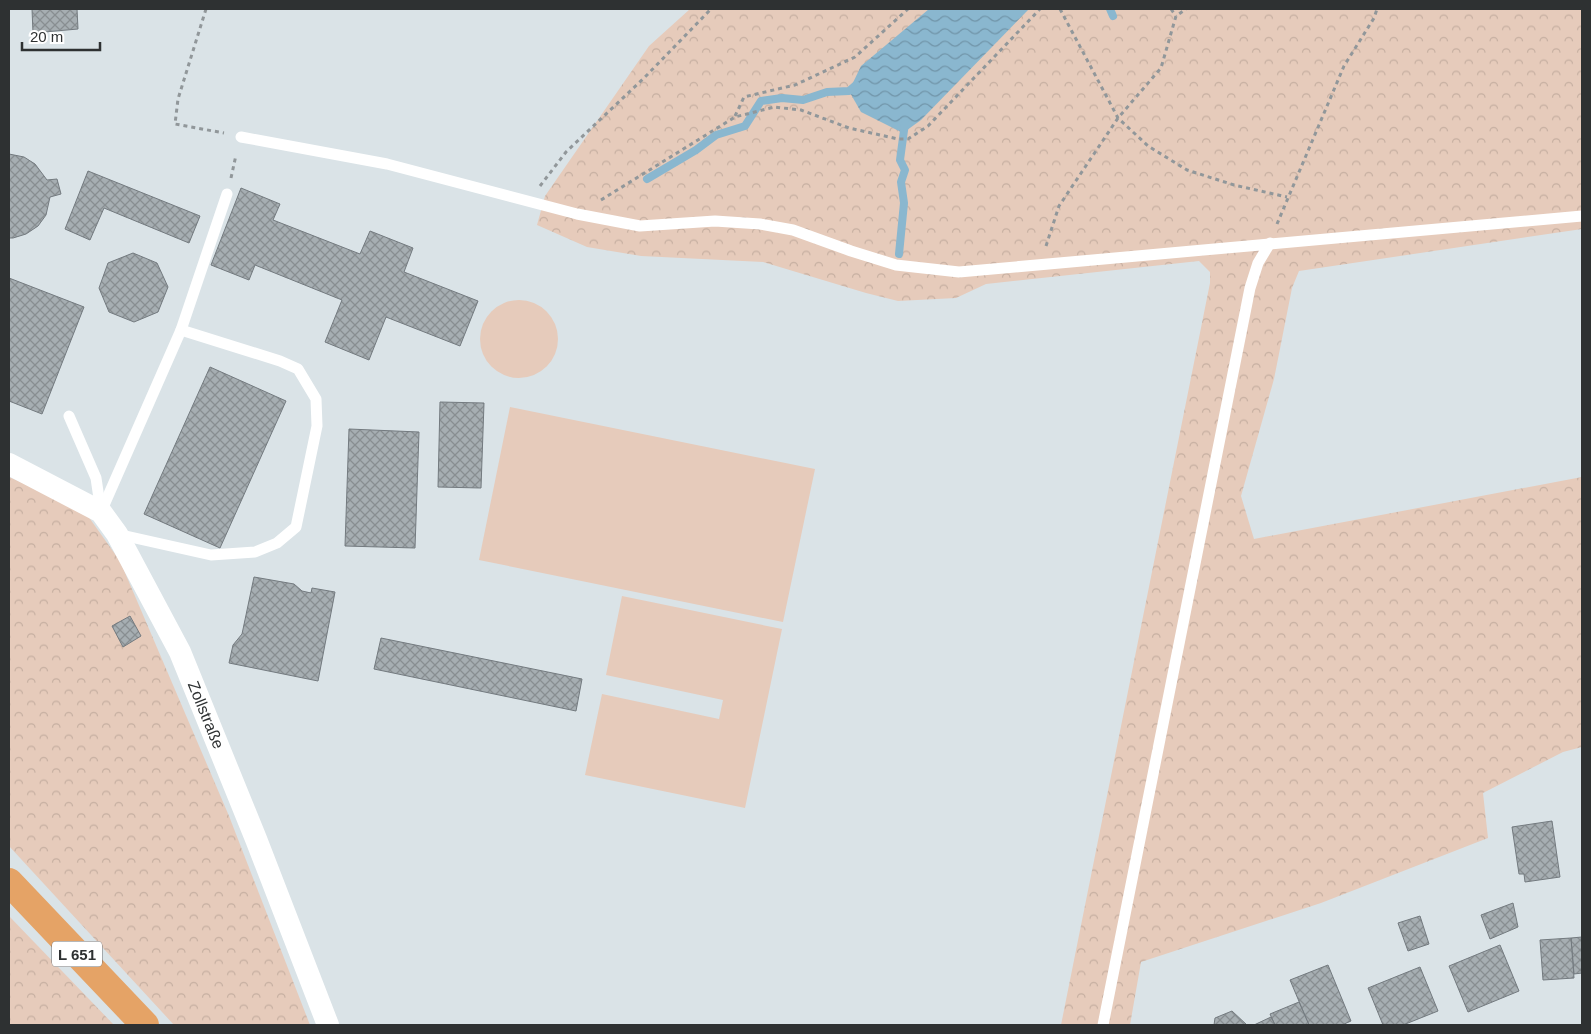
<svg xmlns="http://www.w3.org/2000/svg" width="1591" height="1034" font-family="Helvetica,sans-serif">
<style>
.forest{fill:url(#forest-crowns)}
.garden{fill:#e6cbbb}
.water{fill:url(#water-waves)}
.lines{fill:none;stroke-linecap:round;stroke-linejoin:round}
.stream{stroke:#8ab7cf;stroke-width:8}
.building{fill:url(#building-cross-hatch);stroke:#737a7f}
.path{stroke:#91979a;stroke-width:3;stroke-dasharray:4 4;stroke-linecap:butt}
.service{stroke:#fff;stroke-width:11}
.minor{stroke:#fff;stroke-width:22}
.primary{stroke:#e5a366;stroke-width:28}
.labels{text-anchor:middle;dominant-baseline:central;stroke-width:4;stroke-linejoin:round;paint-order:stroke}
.shield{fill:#fff;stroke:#6d6f70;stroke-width:1}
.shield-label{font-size:15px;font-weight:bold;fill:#2e3132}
.street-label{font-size:16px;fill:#2e3132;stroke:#fff}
</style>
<defs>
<pattern id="forest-crowns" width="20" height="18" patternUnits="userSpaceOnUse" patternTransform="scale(1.25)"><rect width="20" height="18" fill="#e6cbbb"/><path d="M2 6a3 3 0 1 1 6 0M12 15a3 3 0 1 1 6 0" fill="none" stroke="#c6afa1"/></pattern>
<pattern id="water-waves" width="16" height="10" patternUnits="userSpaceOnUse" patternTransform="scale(1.25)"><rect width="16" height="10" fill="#8ab7cf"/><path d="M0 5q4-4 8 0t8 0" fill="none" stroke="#7195a9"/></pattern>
<pattern id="building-cross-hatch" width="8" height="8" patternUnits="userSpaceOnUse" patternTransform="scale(1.25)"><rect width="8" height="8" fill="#a6aeb2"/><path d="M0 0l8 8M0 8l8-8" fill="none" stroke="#888e91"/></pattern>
</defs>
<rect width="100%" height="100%" fill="#dae3e7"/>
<g class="forest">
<path d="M690 9H1582V229L1299 271 1292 288 1274 379 1241 496 1254 539 1582 477V747L1563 752 1483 793 1488 838 1321 903 1141 962 1130 1025H1061L1210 283V272L1199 261 986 284 956 298 898 301 866 293 763 262 641 256 587 247 537 225 545 196 649 46Z"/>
<path d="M9 477 83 509 120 561 229 816 310 1025H174L9 846Z"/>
<path d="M9 916 114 1025H11L9 1023Z"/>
</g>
<g class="garden">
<circle cx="519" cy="339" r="39"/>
<path d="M510 407 815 469 783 622 479 560Z"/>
<path d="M622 596 782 629 745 808 585 775 602 694 719 719 723 700 606 675Z"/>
</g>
<path class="water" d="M929 9H1029L921 120 903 133 861 112 849 91 861 66Z"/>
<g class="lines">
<g class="stream">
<path d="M1110 9 1113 16"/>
<path d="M647 179 696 150 716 135 745 126 761 101 782 98 803 100 827 92 849 91 856 85"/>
<path d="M899 254 904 203 901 182 905 170 900 160 905 123"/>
</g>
</g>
<g class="building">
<path d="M32 9H77L78 29 33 33Z"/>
<path d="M9 154 24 157 35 164 47 180 57 179 61 194 50 197 46 215 38 226 26 234 13 238H9Z"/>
<path d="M88 171 200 216 189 243 104 208 90 240 65 229Z"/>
<path d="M241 188 280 204 273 220 360 254 370 231 413 248 404 272 478 301 460 346 386 317 369 360 325 342 342 300 255 265 249 280 211 265Z"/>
<path d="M133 253 157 263 168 287 158 312 134 322 109 312 99 288 108 263Z"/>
<path d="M9 278 84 307 42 414 9 401Z"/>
<path d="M210 367 286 401 220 548 144 514Z"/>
<path d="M440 402 484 403 481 488 438 487Z"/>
<path d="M349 429 419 432 415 548 345 546Z"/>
<path d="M254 577 294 584 302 591 311 593 312 588 335 592 318 681 229 663 233 645 242 634Z"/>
<path d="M130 616 141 636 123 647 112 626Z"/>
<path d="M381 638 582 679 576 711 374 669Z"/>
<path d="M1552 821 1560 877 1525 882 1524 874H1519L1512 827Z"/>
<path d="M1513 903 1518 927 1490 939 1481 915Z"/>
<path d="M1420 916 1429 944 1408 951 1398 923Z"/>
<path d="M1582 937V973L1574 974 1571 938Z"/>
<path d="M1571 938 1574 978 1543 980 1540 940Z"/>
<path d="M1500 945 1519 991 1468 1012 1449 966Z"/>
<path d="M1328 965 1351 1021 1342 1025H1309L1290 980Z"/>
<path d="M1420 967 1438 1011 1403 1025H1383L1368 988Z"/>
<path d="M1299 1002 1309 1025H1275L1270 1014Z"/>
<path d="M1232 1011 1247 1025H1214L1215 1018Z"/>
<path d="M1271 1017 1275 1025H1254Z"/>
</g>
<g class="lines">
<g class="path">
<path d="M206 9 178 99 175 124 224 133"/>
<path d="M1060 9 1118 118 1148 146 1187 170 1234 185 1287 197"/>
<path d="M1171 9 1176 16"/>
<path d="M735 116 744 97 795 85 855 57 908 9"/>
<path d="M231 178 236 155"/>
<path d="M540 186 566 152 645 77 711 9"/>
<path d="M601 200 735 117 774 107 801 110 849 128 898 139H908L928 126 1040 9"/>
<path d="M1277 224 1344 66 1374 18 1377 9"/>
<path d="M1046 246 1059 206 1118 118 1161 68 1176 16 1186 9"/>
</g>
<g class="service">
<path d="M241 137 387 164 577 214 640 226 715 221 760 224 793 230 851 251 896 265 959 272 1582 216"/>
<path d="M69 416 96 478 101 512"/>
<path d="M101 512 181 330 227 194"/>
<path d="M117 534 211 555 255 552 277 543 296 527 317 426 316 399 298 369 280 361 181 330"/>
<path d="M1103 1025 1250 288 1258 263 1270 243"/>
</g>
<path class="minor" d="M9 464 101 512 117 534 180 652 256 839 328 1025"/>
<path class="primary" d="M9 882 145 1025"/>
</g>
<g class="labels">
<rect class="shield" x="52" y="941.5" width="50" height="25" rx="4"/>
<g class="shield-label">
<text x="77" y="954">L 651</text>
</g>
<g class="street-label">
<text transform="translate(206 715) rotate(68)">Zollstraße</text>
</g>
</g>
<rect width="1591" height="1034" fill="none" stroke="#2e3132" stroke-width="20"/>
<path d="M22 42v8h78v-8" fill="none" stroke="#2e3132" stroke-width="2.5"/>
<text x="30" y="42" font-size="15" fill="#2e3132" stroke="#ffffff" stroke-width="4" paint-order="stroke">20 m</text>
</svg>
